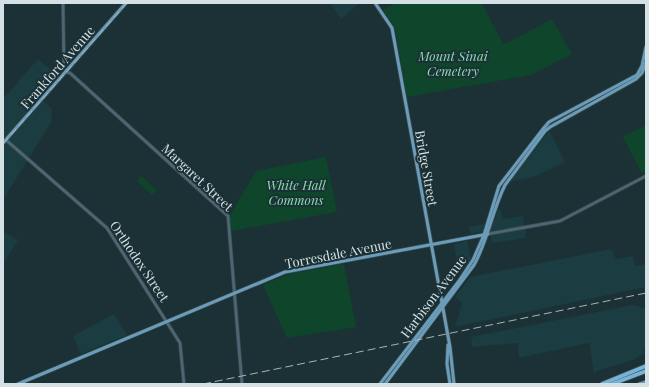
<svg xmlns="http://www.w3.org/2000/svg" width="649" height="387" font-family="'Playfair Display',serif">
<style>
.built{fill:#1b3c41}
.green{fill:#0e452b}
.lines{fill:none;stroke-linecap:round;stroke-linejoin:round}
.minor-casing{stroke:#394d51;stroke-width:4}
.major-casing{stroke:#394d51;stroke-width:4.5}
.highway-casing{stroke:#394d51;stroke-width:5.5}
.minor{stroke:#4e6674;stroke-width:2.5}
.major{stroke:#6b9dba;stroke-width:3}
.highway{stroke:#76b3d6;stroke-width:4}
.rail{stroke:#a6b5b9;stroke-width:1;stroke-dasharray:8 4;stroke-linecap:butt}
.labels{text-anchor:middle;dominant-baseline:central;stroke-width:4;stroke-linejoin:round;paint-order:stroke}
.park-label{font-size:13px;font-style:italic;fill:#86dead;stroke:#1b3135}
.street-label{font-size:13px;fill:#d4e1e4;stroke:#1b3135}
</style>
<rect width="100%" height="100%" fill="#1b3135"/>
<g class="built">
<path d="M330 3H359L341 19Z"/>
<path d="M38 59 59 77 3 141V99Z"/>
<path d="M43 101 52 109 51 122 3 200V146Z"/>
<path d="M548 132H550L565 162 534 177 512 181V179Z"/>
<path d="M498 209H500L503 219 523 216 526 238 492 243 489 230 470 234 469 227 494 222Z"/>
<path d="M3 231 18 240 5 261 3 260Z"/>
<path d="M467 241 471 260 461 273 459 274 454 244Z"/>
<path d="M611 249 616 259 633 256 635 266 646 264V287L455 327 462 303 455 297 470 277Z"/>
<path d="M632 305 637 306 646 309V349L643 350 644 354 633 360 600 370 594 373 589 343 519 358 518 343 472 347 471 337Z"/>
<path d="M114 314 127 335 81 354 73 336Z"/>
</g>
<g class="green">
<path d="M397 3H482L503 44 505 43V44L552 19 572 54 531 75 407 97 395 28 383 10Z"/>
<path d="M646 125V171L643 173 641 172 623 137Z"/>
<path d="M326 157 337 212 231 231 230 215 256 171Z"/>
<path d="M141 176 157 190 152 195 137 181Z"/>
<path d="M344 264 356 327 287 338 263 285 289 274Z"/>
</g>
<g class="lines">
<g class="minor-casing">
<g id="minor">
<path d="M63 3 64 65 66 72 70 73 228 216 242 384"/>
<path d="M6 140 107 228 180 343 184 384"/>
<path d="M488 234 560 221 646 176"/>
</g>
</g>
<g class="major-casing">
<g id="major">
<path d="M375 3 392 28 450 347 454 384"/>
<path d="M3 143 126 3"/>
<path d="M448 345 447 364 450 384"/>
<path d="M18 384 285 272 488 234"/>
<path d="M380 384 459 281 473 260 484 235 499 186 543 129 549 122 637 75 642 66 646 47"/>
<path d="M385 384 474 265C488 240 492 211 505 185L545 131 550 127 636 79 642 73 646 62"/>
<path d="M639 384 646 382"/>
</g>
</g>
<g class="highway-casing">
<g id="highway">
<path d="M602 384 646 366"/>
<path d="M612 384 646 371"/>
</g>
</g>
<use href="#minor" class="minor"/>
<use href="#major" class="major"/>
<use href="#highway" class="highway"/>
<g class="rail">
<path d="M3 144 127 3"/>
<path d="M203 384 646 293"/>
</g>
</g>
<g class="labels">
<g class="park-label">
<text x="453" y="55">Mount Sinai<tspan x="453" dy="15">Cemetery</tspan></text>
<text x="296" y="184">White Hall<tspan x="296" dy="15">Commons</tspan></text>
</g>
<g class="street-label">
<text transform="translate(57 67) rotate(-49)">Frankford Avenue</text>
<text transform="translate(427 168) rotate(80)">Bridge Street</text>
<text transform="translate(198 177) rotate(43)">Margaret Street</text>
<text transform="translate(338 253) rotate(-11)">Torresdale Avenue</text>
<text transform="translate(140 261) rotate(56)">Orthodox Street</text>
<text transform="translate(433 296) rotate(-53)">Harbison Avenue</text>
</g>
</g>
<rect width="649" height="387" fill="none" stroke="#d4e1e4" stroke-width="8"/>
</svg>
